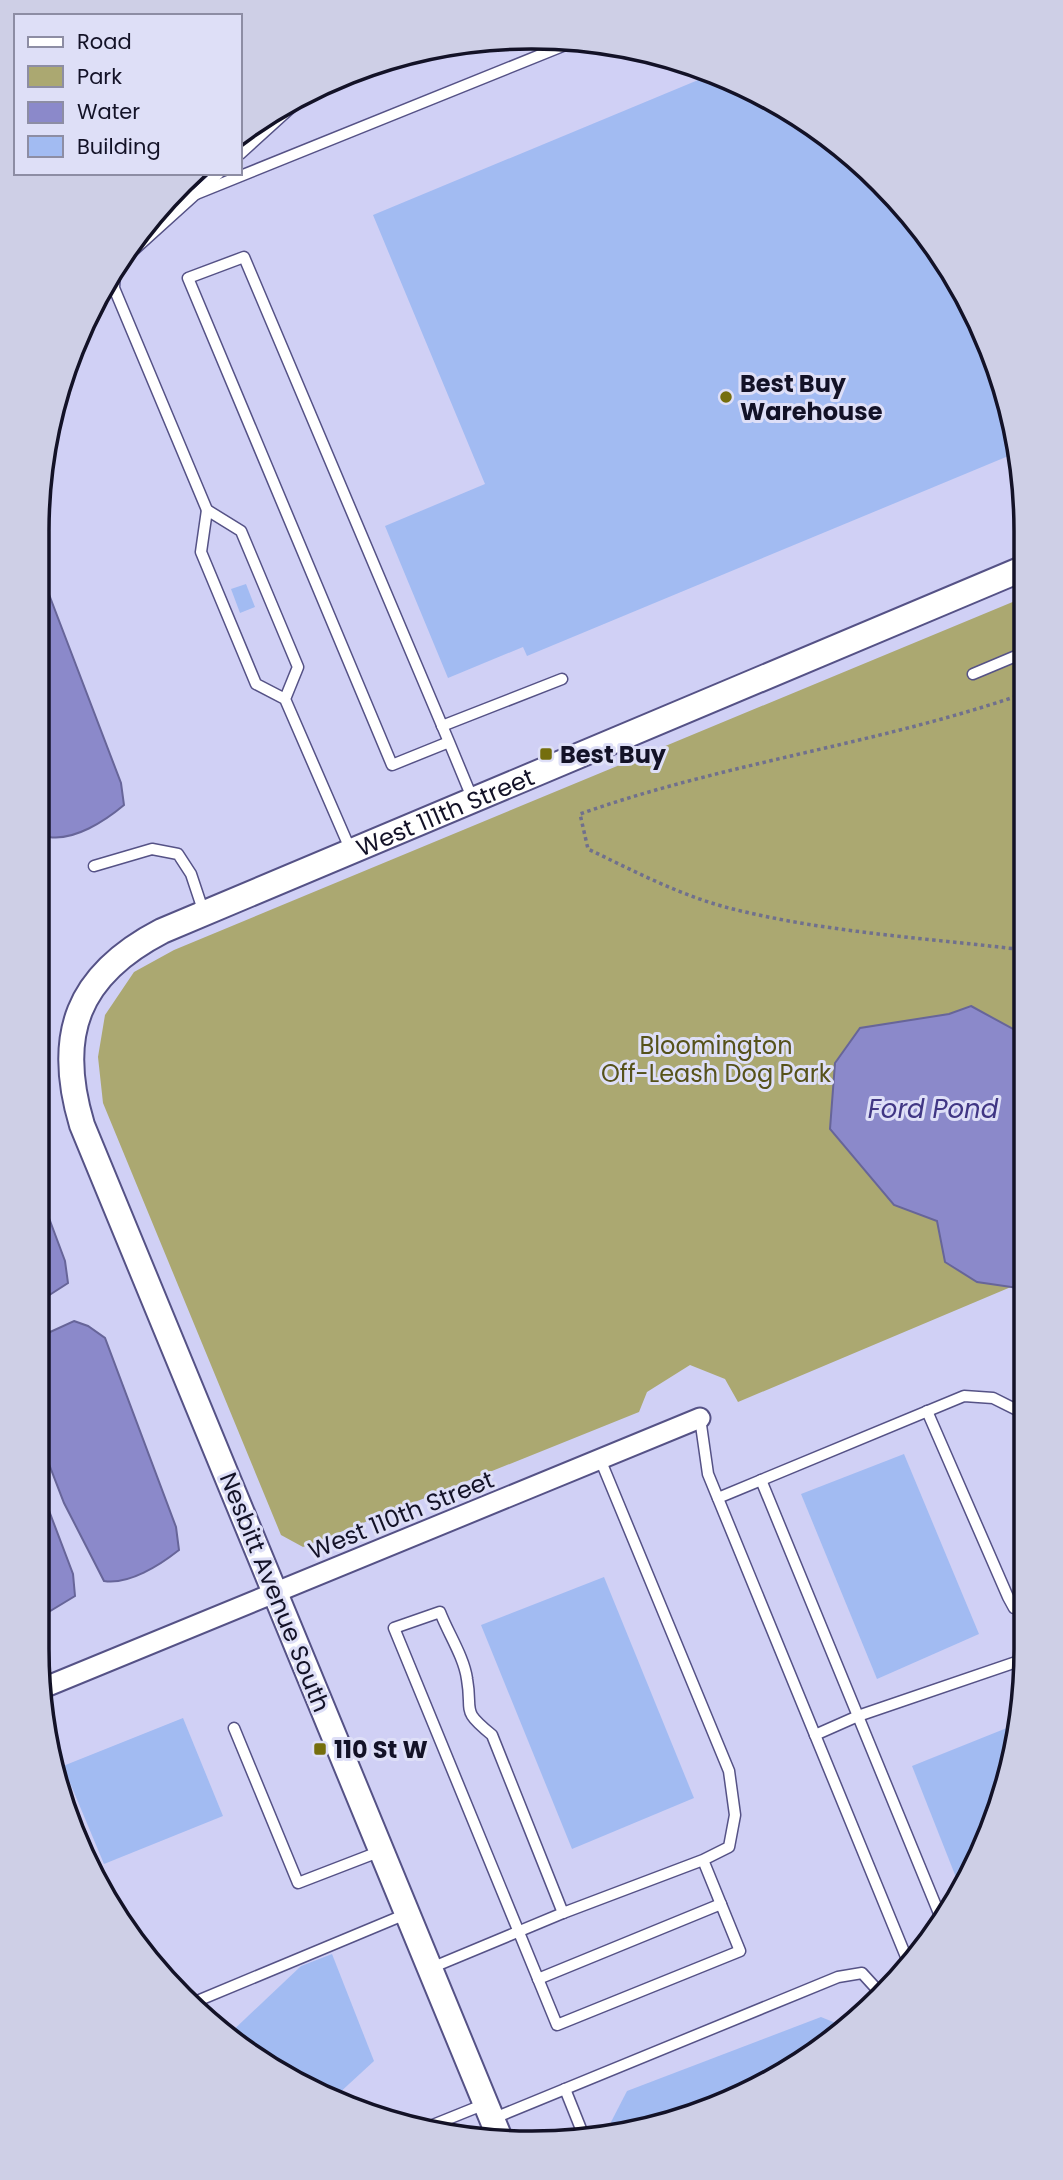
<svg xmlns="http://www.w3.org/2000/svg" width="1063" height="2180" font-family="Poppins,sans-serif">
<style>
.green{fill:#aba871}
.water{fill:#8b89ca;stroke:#676599;stroke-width:2}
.building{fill:#a2bbf2}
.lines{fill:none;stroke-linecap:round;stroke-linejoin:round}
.service-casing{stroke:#555286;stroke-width:13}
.minor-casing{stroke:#555286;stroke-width:23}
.tertiary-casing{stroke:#555286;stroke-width:28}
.path{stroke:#70708d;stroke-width:3.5;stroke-dasharray:3.5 3.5;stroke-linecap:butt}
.service{stroke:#fff;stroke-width:10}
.minor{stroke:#fff;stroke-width:19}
.tertiary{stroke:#fff;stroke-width:24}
.poi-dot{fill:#756e0d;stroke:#dedff7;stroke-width:2.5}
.labels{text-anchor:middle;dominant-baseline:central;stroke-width:6;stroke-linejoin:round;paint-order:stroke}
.poi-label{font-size:24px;font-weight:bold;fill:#131227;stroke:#dedff7;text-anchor:start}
.street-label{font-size:24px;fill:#131227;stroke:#dedff7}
.park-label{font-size:24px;fill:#56521a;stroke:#dedff7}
.water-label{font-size:26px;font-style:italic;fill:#403684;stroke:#dedff7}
.rim{fill:none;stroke:#131227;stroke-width:3.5}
</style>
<rect width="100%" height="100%" fill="#d0d0f5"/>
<path class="green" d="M1022 598 1025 1281 738 1402 725 1379 690 1365 647 1392 639 1412 303 1547 281 1535 103 1103 98 1057 105 1015 134 972 174 950Z"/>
<g class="water">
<path d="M37 563 121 783 124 805C105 821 74 841 49 837L37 814Z"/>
<path d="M971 1006 1024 1035 1025 1289 977 1282 945 1262 937 1221 894 1205 830 1129 835 1063 860 1028 949 1014Z"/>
<path d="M37 1186 65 1261 68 1283 37 1303Z"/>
<path d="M74 1321 88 1326 105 1338 176 1527 179 1550C160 1565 129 1585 104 1581L64 1503 37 1433V1338Z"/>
<path d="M37 1479 73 1574 75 1596 37 1619Z"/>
</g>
<g class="building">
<path d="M715 73 833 139 924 230 988 342 1018 452 527 656 523 647 448 678 385 526 485 484 373 215Z"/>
<path d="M246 584 255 607 240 613 231 589Z"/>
<path d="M904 1454 979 1634 877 1679 801 1494Z"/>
<path d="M604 1577 694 1798 572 1849 481 1625Z"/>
<path d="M183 1718 223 1816 104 1864 63 1766Z"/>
<path d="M1019 1723 1017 1745 988 1838 961 1890 912 1766Z"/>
<path d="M332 1954 374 2061 336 2096 284 2077 227 2036 301 1966Z"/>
<path d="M821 2017 843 2026 751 2092 615 2133 611 2122 627 2091Z"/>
</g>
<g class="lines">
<g class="service-casing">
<g id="service">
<path d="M240 154 306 94"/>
<path d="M196 194 575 41"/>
<path d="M207 510 114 288 115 267 219 173"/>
<path d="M973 674 1023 653"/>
<path d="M285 699 256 684 201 552 207 510 241 531 298 667 285 699 351 851"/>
<path d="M442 726 562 679"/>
<path d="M449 742 392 765 188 278 244 257 449 742 473 800"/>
<path d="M94 866 152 849 178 854 191 874 204 913"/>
<path d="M927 1411 1008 1597 1014 1608H1026"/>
<path d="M700 1418 708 1474 909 1964"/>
<path d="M600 1459 729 1771 735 1815 729 1847 703 1860 740 1951 557 2025 394 1628 440 1612C448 1633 464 1657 467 1679 473 1713 460 1709 492 1735L563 1913 703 1860"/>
<path d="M761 1480 943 1923"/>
<path d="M718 1498 964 1396 993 1398 1025 1414"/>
<path d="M234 1728 298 1883 381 1851"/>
<path d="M815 1735 858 1716 1025 1659"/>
<path d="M431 1968 563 1913"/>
<path d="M538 1979 721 1904"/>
<path d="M190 2004 406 1914"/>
<path d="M565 2089 585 2139"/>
<path d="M492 2119 838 1977 862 1973 883 1996"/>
<path d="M423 2129 485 2104"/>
</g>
</g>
<g class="minor-casing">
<path id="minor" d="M43 1688 700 1418"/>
</g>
<g class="tertiary-casing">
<g id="tertiary">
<path id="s1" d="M499 2136 82 1125C55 1035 77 975 162 931L1022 569"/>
</g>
</g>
<path class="path" d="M1023 694C878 744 724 763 580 814L588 849C636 872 685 898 737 910 831 933 928 938 1024 950"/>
<use href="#service" class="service"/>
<use href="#minor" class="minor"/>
<use href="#tertiary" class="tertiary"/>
</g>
<g class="poi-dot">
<circle cx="726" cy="397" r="7"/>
<rect x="539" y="747" width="14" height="14" rx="3.5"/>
<rect x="313" y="1742" width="14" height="14" rx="3.5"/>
</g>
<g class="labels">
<g class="poi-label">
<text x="740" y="383">Best Buy<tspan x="740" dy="28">Warehouse</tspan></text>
<text x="560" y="754">Best Buy</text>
<text x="334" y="1749">110 St W</text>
</g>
<g class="street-label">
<text stroke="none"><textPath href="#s1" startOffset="1634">West 111th Street</textPath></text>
<text transform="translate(401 1515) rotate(-22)">West 110th Street</text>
<text transform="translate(275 1592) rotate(68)">Nesbitt Avenue South</text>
</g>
<g class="park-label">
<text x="716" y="1045">Bloomington<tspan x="716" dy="28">Off-Leash Dog Park</tspan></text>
</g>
<g class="water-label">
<text x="933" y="1109">Ford Pond</text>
</g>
</g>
<path d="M0 0H1063V2180H0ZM531 49H532A482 482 0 0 1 1014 531V1649A482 482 0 0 1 532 2131H531A482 482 0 0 1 49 1649V531A482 482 0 0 1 531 49Z" fill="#cecfe6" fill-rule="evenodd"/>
<path class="rim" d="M531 49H532A482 482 0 0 1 1014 531V1649A482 482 0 0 1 532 2131H531A482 482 0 0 1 49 1649V531A482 482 0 0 1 531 49Z"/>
<rect x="14" y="14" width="228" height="161" fill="#dedff7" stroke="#8d8da4" stroke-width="2"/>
<rect x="28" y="37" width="35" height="10" fill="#ffffff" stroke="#8d8da4" stroke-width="2"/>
<text x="77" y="49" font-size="21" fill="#131227">Road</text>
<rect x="28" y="66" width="35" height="21" fill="#aba871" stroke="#8d8da4" stroke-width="2"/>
<text x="77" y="84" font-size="21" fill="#131227">Park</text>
<rect x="28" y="102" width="35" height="21" fill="#8b89ca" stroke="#8d8da4" stroke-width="2"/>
<text x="77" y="119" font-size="21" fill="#131227">Water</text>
<rect x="28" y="136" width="35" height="21" fill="#a2bbf2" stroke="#8d8da4" stroke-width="2"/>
<text x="77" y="154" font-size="21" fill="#131227">Building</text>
</svg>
